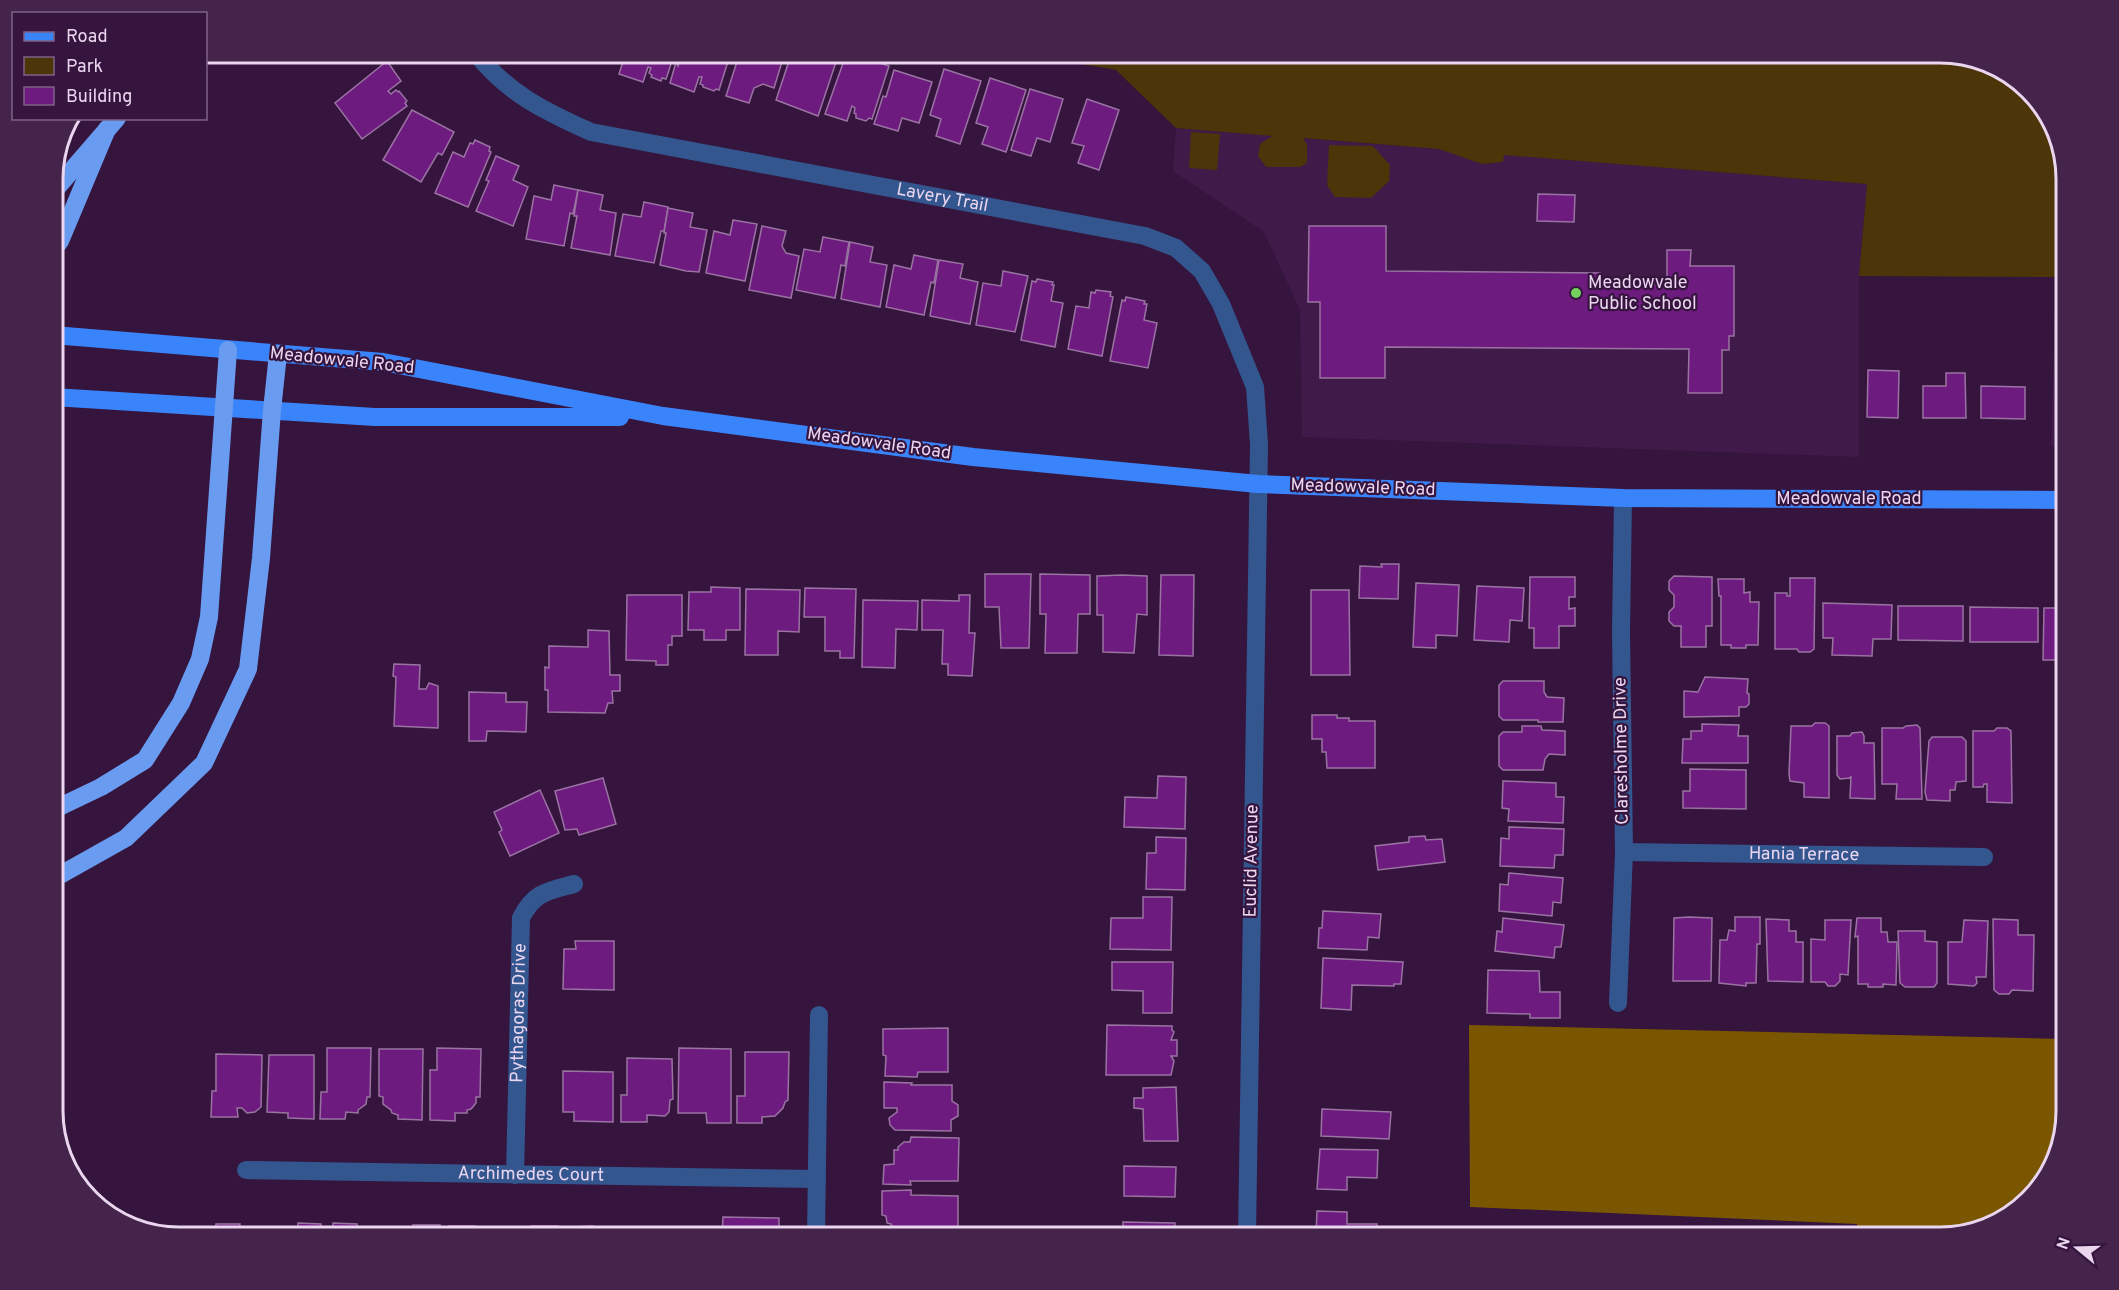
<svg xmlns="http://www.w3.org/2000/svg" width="2119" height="1290" font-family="Overpass,sans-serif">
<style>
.built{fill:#401a49}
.green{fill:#4b3509}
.forest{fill:#7b5600}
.building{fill:#6d1b7f;stroke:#9a73a3;stroke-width:1.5}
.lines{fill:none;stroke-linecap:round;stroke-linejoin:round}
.minor{stroke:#33568f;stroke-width:18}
.major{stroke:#3a84fb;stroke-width:18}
.highway{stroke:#699cf0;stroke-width:18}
.poi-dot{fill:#74d25c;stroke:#35143d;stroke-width:2}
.labels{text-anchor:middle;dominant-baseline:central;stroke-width:4.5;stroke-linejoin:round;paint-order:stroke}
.street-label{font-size:18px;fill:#ebd6f0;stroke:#35143d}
.poi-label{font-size:18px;fill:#ebd6f0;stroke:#35143d;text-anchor:start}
.rim{fill:none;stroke:#ebd6f0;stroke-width:3}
</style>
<rect width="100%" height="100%" fill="#35143d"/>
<g class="built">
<path d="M1176 128 1867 184 1859 276V457L1302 437 1300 310 1264 232 1173 171Z"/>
<path d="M2066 193V446H2051L2058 194Z"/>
</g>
<g class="green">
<path d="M1019 53H1940L2003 70 2026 92 2054 149 2058 194 2056 277 1859 276 1867 184 1504 155 1503 162 1482 164 1439 149 1303 138 1307 145V163L1300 167H1266L1258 156 1260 144 1273 136 1176 128 1116 70Z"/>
<path d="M1191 132 1220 134 1217 170 1189 168Z"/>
<path d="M1329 145 1373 146 1390 165 1389 181 1371 198 1335 197 1327 185Z"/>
</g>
<path class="forest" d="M2063 755H2066V1111L2049 1174 2003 1220 1940 1237H1857V1224L1470 1207 1469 1025 2062 1039Z"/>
<g class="building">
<path d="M626 52H675L666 79 662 78 661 81 651 77 652 75 649 73 651 68 648 67 643 82 619 74Z"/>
<path d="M683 52H731L719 90 716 89 714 91 703 87V85L700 84 702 77H699L694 92 670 83 676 62 678 66Z"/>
<path d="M740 52H785L774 88 763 84 754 88 749 103 726 96Z"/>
<path d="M792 52H816L837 59 818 116 776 100Z"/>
<path d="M847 52 889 66 872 119 869 118 866 121 856 118V114L854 113 855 108 852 106 847 121 825 114Z"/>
<path d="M387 61 401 81 388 91 391 94 396 90 398 92 399 91 407 101 405 103 407 106 362 139 335 103Z"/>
<path d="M944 69 981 81 960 144 936 136 941 119 930 115Z"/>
<path d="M894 70 932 82 919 123 902 118 898 131 874 124 883 96 886 97Z"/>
<path d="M990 78 1026 90 1006 152 982 144 988 127 976 123Z"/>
<path d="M1030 89 1063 99 1050 142 1037 138 1031 156 1011 150Z"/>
<path d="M1087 99 1119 110 1099 170 1078 163 1084 146 1072 143Z"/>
<path d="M412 110 454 132 442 155 438 153 421 182 383 160Z"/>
<path d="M475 140 490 147 489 151 491 152 468 207 435 193 453 152 464 157 470 143 473 144Z"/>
<path d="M496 156 519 166 513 180 528 187 513 226 476 211 489 181 486 180Z"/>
<path d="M554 185 578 190 573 214 570 213 564 246 526 239 534 196 551 200Z"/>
<path d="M578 190 603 195 600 210 616 213 610 255 571 248 577 216H574Z"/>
<path d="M1538 194 1575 195 1574 222 1537 221Z"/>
<path d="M644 202 668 207 664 231H661L654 263 615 256 623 214 641 217Z"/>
<path d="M668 208 693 213 690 227 707 230 699 272 686 271 660 265 666 233H664Z"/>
<path d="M733 220 757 224 745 281 706 273 714 231 730 235Z"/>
<path d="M762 226 786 231 782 246 786 253 799 256 791 298 749 290Z"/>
<path d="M1309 226H1386V271L1600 273V285H1667V250H1691L1690 266H1734V336H1729V350H1722V393H1688L1689 349 1385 347V378H1320V302H1308Z"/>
<path d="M823 237 849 242 845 266 841 265 835 298 796 290 804 249 820 252Z"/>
<path d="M850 242 873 247 870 262 887 265 880 307 841 299Z"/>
<path d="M914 255 938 260 934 283 931 282 924 315 886 307 894 265 911 269Z"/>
<path d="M939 260 963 264 960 278 978 282 970 324 930 316Z"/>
<path d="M1003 271 1028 276 1015 332 976 325 983 283 1001 286Z"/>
<path d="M1037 279 1053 282 1052 285H1054L1051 301 1063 303 1055 347 1021 340 1032 281 1036 282Z"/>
<path d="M1096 290 1111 292 1110 296 1113 297 1102 356 1068 349 1076 306 1089 308 1091 292 1095 293Z"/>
<path d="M1126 297 1145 301 1144 304H1147L1144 320 1157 323 1148 368 1110 361 1122 300 1125 301Z"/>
<path d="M1868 370 1899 371 1898 418 1867 417Z"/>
<path d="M1946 373H1965L1966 418H1923V386H1946Z"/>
<path d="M1981 386 2025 387V419L1981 418Z"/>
<path d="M1381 564H1399L1398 599 1359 598 1360 566 1382 567Z"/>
<path d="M985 574H1031L1029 648H1001L999 607H985Z"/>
<path d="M1040 574 1090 575V614H1078L1077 653H1045L1046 614H1040Z"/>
<path d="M1122 575 1147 576V615L1137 614 1134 653 1103 652V615H1097V576Z"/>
<path d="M1161 575H1194L1193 656 1159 655Z"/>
<path d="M1674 576 1712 577V626H1706V647H1681V626H1674L1669 621V612L1674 607V595L1669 590V581Z"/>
<path d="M1530 577H1575V597H1569V609L1575 608V626H1559V648H1534V628H1529Z"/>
<path d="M1790 578H1815L1814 649 1810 652H1799L1797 649H1775V593H1787V596H1790Z"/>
<path d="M1718 579H1744V593L1750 592V602H1759L1758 645H1746V648H1731V645H1721V596H1719Z"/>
<path d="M1416 583 1459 585 1457 636 1436 635V648L1413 647Z"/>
<path d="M1477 586 1524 588 1522 621 1510 620 1509 642 1474 640Z"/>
<path d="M711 587 740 588V630H726V640H704V630H688L689 592H711Z"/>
<path d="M805 588 856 589 854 658H840V651H825V617H804Z"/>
<path d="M746 589 800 590 799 632 778 631V655H745Z"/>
<path d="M1311 590H1349L1350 675H1311Z"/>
<path d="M627 595H682V636H672V645H668V665H656V661L626 660Z"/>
<path d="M959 595H970L969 633H975L972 676 948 675V664H942L943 630H922V600L959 601Z"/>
<path d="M863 600 918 601 917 630 896 629 895 668 862 667Z"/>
<path d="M1823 603 1892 605 1891 639H1873L1872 656 1832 655 1833 638H1823Z"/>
<path d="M1898 606H1963V641L1898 640Z"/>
<path d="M1970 607 2038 608V642H1970Z"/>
<path d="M2044 608H2066V685H2057V660H2043Z"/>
<path d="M588 630 609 631 610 675H620V691H612L613 703H608L605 713 548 712V690H545V667L549 668V646L588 647Z"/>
<path d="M394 664 420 665 419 689H426L429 683 438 686V728L394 726 396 677 393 676Z"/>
<path d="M1705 677 1748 679 1747 693 1749 694V704L1746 707H1739V716L1684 717V691L1698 692Z"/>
<path d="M1503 681H1544V692L1547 697 1564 698 1563 722H1538V720H1503L1499 716V685Z"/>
<path d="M469 692 506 693V702H527L526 732 487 731 486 741H469Z"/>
<path d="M1312 715H1337V718H1349V721H1375V768H1327L1326 752H1322V739H1312Z"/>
<path d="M1815 723H1825L1829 726V798L1804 797V783L1790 781 1789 774 1791 726H1812Z"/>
<path d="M1702 724 1739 725 1738 736H1748V763H1682L1683 739H1691V731H1702Z"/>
<path d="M1917 725 1920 728 1922 799H1896L1897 784H1882V728H1903L1906 726Z"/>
<path d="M1522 726H1541L1542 730 1565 731V755L1549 754 1545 759 1543 770H1503L1499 766V736L1503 732H1522Z"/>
<path d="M1997 728H2007L2011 731 2012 803 1987 802V784H1984L1983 787H1973V731H1994Z"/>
<path d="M1862 732 1864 736V743H1874L1875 799 1850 798 1851 776 1850 778 1840 779 1837 775V736H1850L1852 733Z"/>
<path d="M1932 737H1962L1966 741V781L1956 782 1955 790H1950V801L1927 800 1925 792 1929 741Z"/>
<path d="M1690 769 1746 770V809L1683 808V791H1690Z"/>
<path d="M1158 776 1186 777 1185 829 1124 827 1125 797 1157 798Z"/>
<path d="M603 778 616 824 579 835 577 829 565 830 555 791Z"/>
<path d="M1503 781 1556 783V797H1564L1563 823 1508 821 1509 809 1502 808Z"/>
<path d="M540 790 559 833 510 856 499 832 502 830 494 812Z"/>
<path d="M1509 827 1564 829 1563 855H1555L1554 868 1500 866 1501 838 1509 839Z"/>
<path d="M1425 836 1426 840 1442 839 1445 862 1378 870 1375 846 1409 842V837Z"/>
<path d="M1156 837 1186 838 1185 890 1146 889 1147 853H1156Z"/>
<path d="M1509 873 1563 878 1561 903 1553 902 1552 916 1499 911 1500 884 1508 885Z"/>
<path d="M1143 897H1172L1171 950 1110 949 1111 918H1143Z"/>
<path d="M1323 911 1381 914 1379 938 1368 937 1367 950 1318 948 1319 928H1322Z"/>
<path d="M1689 917 1712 918 1711 981H1673L1674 918Z"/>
<path d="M1735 917H1760V944H1757L1756 983H1746V986L1719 983 1720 940H1727L1729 930 1735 931Z"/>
<path d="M1503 918 1564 925 1561 947H1555L1554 958 1495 951 1497 931 1502 932Z"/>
<path d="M1857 918H1881V932H1887L1888 942H1897L1896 985 1883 984V987H1868V984H1858V936L1855 937Z"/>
<path d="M1766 919 1789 920V931H1796V942H1803V982L1768 981Z"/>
<path d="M1993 919 2018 920V935H2034L2033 991 2012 990 2009 994H1999L1994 990Z"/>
<path d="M1825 920H1851L1848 975 1840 974V981L1835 986H1828L1825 982H1811V939L1825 940Z"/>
<path d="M1964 920 1988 921 1986 977H1976L1977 983 1974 986 1948 984V942H1962Z"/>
<path d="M1898 931H1925V941L1937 942V983L1934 987H1905L1900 983Z"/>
<path d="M575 941H614V990L563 989 564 949H576Z"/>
<path d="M1323 958 1403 962 1401 984H1394V986L1352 985 1351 1010 1321 1008Z"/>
<path d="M1112 962H1173L1172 1013H1143V991L1112 990Z"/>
<path d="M1488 970 1539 971 1540 992H1560V1018H1530V1014L1487 1013Z"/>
<path d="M1107 1025 1172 1026V1030L1174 1032 1171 1040H1177V1056H1171L1174 1061 1171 1075H1106Z"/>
<path d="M948 1028V1072H918L917 1077 885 1076 886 1056 883 1055V1029Z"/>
<path d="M327 1048H371L370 1097H367L366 1104 358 1110V1113L346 1112 345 1119H320L321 1092H327Z"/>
<path d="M437 1048 481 1049 480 1097H476V1103L471 1109 467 1110V1113H455V1121L430 1120V1070H437Z"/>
<path d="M679 1048 731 1049V1123H707L706 1113H678Z"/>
<path d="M379 1049H423L422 1120 398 1119V1115L392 1113 391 1110 383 1104V1097L379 1096Z"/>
<path d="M745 1052H789L788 1100 785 1102 783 1108 775 1116 762 1117V1123H737V1096H745Z"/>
<path d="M216 1054 262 1055 261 1107 255 1112 247 1113 242 1108H237L238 1117H211L212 1091H216Z"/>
<path d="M269 1055H314V1119L288 1118V1113L267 1112Z"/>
<path d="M627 1058 672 1059 673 1099 670 1100 669 1112 665 1116 647 1115V1122H621V1095H627Z"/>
<path d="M563 1071 613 1072V1122L574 1121V1112H563Z"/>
<path d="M884 1082 912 1083 911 1085H952V1101L958 1105V1116L951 1120V1131L895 1130 890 1125 889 1118 897 1112V1108H884Z"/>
<path d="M1176 1087 1178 1141H1144L1143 1109 1134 1108V1098H1143V1088Z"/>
<path d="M1322 1109 1391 1112 1389 1139 1321 1136Z"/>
<path d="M911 1137 959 1138 958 1181H910L911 1185 883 1184 884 1165 894 1164V1150H898V1147L904 1142H910Z"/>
<path d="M1320 1149 1378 1150 1377 1178 1347 1177V1190L1317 1189Z"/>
<path d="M1124 1166 1176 1167 1175 1197 1124 1196Z"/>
<path d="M911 1190V1195L958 1196V1237H902L903 1233 894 1232 891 1224 887 1223 886 1216 882 1215V1191Z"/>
<path d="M1317 1211 1347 1212V1224H1377V1237H1321V1234H1316Z"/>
<path d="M723 1217 779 1218V1237H722Z"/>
<path d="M1123 1222 1175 1223 1174 1237H1123Z"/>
<path d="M298 1223 321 1224V1237H297Z"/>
<path d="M333 1223 357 1224V1231L370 1230 376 1237H333Z"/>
<path d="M216 1224H240L239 1230H251L258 1237H215Z"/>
<path d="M413 1225H440V1237H402L408 1235V1231H413Z"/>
<path d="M449 1226H475V1234H501V1237H449Z"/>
<path d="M531 1226H558V1237H522L527 1236V1233H531Z"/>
<path d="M593 1226V1233H607V1237H611H570V1227Z"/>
<rect x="628" y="1227" width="26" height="10"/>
</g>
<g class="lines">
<g class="minor">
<path id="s1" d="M475 52C507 93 544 111 591 132L1145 236 1176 248 1202 271 1221 304 1255 387 1259 444 1247 1237"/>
<path id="s2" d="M1624 852 1984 857"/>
<path d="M1618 1003 1624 852 1621 632 1623 498"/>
<path id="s3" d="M246 1170 817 1179"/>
<path id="s4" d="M515 1175 521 918C534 892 548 891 574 884"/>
<path d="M816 1237 819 1015"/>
</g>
<g class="major">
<path d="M53 335 383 362 663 416 973 457 1258 484 1623 498 2066 500"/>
<path d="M53 397 375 417H620"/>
</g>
<g class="highway">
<path d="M53 192 117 118"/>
<path d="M53 250 60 241 107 129"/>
<path d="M53 810 101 787 145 760 181 703 200 659 209 617 228 350"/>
<path d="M53 879 126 838 204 763 248 669 261 558 272 410 278 354"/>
</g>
</g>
<circle class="poi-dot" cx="1576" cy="293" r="6"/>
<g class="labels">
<g class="street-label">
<text stroke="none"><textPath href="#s1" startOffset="500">Lavery Trail</textPath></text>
<text transform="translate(342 361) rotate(6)">Meadowvale Road</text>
<text transform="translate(879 444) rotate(8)">Meadowvale Road</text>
<text transform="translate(1363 488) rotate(2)">Meadowvale Road</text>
<text x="1849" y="499">Meadowvale Road</text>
<text transform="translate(1622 751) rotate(-91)">Claresholme Drive</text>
<text stroke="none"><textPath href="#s2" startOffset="180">Hania Terrace</textPath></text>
<text transform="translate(1252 861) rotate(-89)">Euclid Avenue</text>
<text stroke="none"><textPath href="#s4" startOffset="162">Pythagoras Drive</textPath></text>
<text stroke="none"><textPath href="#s3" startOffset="285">Archimedes Court</textPath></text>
</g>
<g class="poi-label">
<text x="1588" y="283">Meadowvale<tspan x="1588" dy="21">Public School</tspan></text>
</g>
</g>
<path d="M0 0H2119V1290H0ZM179 63H1940A116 116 0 0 1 2056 179V1111A116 116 0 0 1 1940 1227H179A116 116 0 0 1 63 1111V179A116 116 0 0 1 179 63Z" fill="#44244b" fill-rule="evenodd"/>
<path class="rim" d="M179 63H1940A116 116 0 0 1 2056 179V1111A116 116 0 0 1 1940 1227H179A116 116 0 0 1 63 1111V179A116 116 0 0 1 179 63Z"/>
<rect x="12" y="12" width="195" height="108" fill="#35143d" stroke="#7e6285" stroke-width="1.5"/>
<rect x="24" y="32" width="30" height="9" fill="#3a84fb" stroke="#7e6285" stroke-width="1.5"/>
<text x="66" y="42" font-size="18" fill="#ebd6f0">Road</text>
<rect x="24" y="57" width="30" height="18" fill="#4b3509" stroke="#7e6285" stroke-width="1.5"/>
<text x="66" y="72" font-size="18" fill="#ebd6f0">Park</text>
<rect x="24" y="87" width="30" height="18" fill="#6d1b7f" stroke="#7e6285" stroke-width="1.5"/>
<text x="66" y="102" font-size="18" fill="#ebd6f0">Building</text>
<g transform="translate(2077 1248) rotate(289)" stroke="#35143d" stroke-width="4.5" paint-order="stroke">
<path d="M0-4.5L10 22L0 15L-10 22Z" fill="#ebd6f0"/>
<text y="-9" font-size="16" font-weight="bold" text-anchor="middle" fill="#ebd6f0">N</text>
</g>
</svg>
